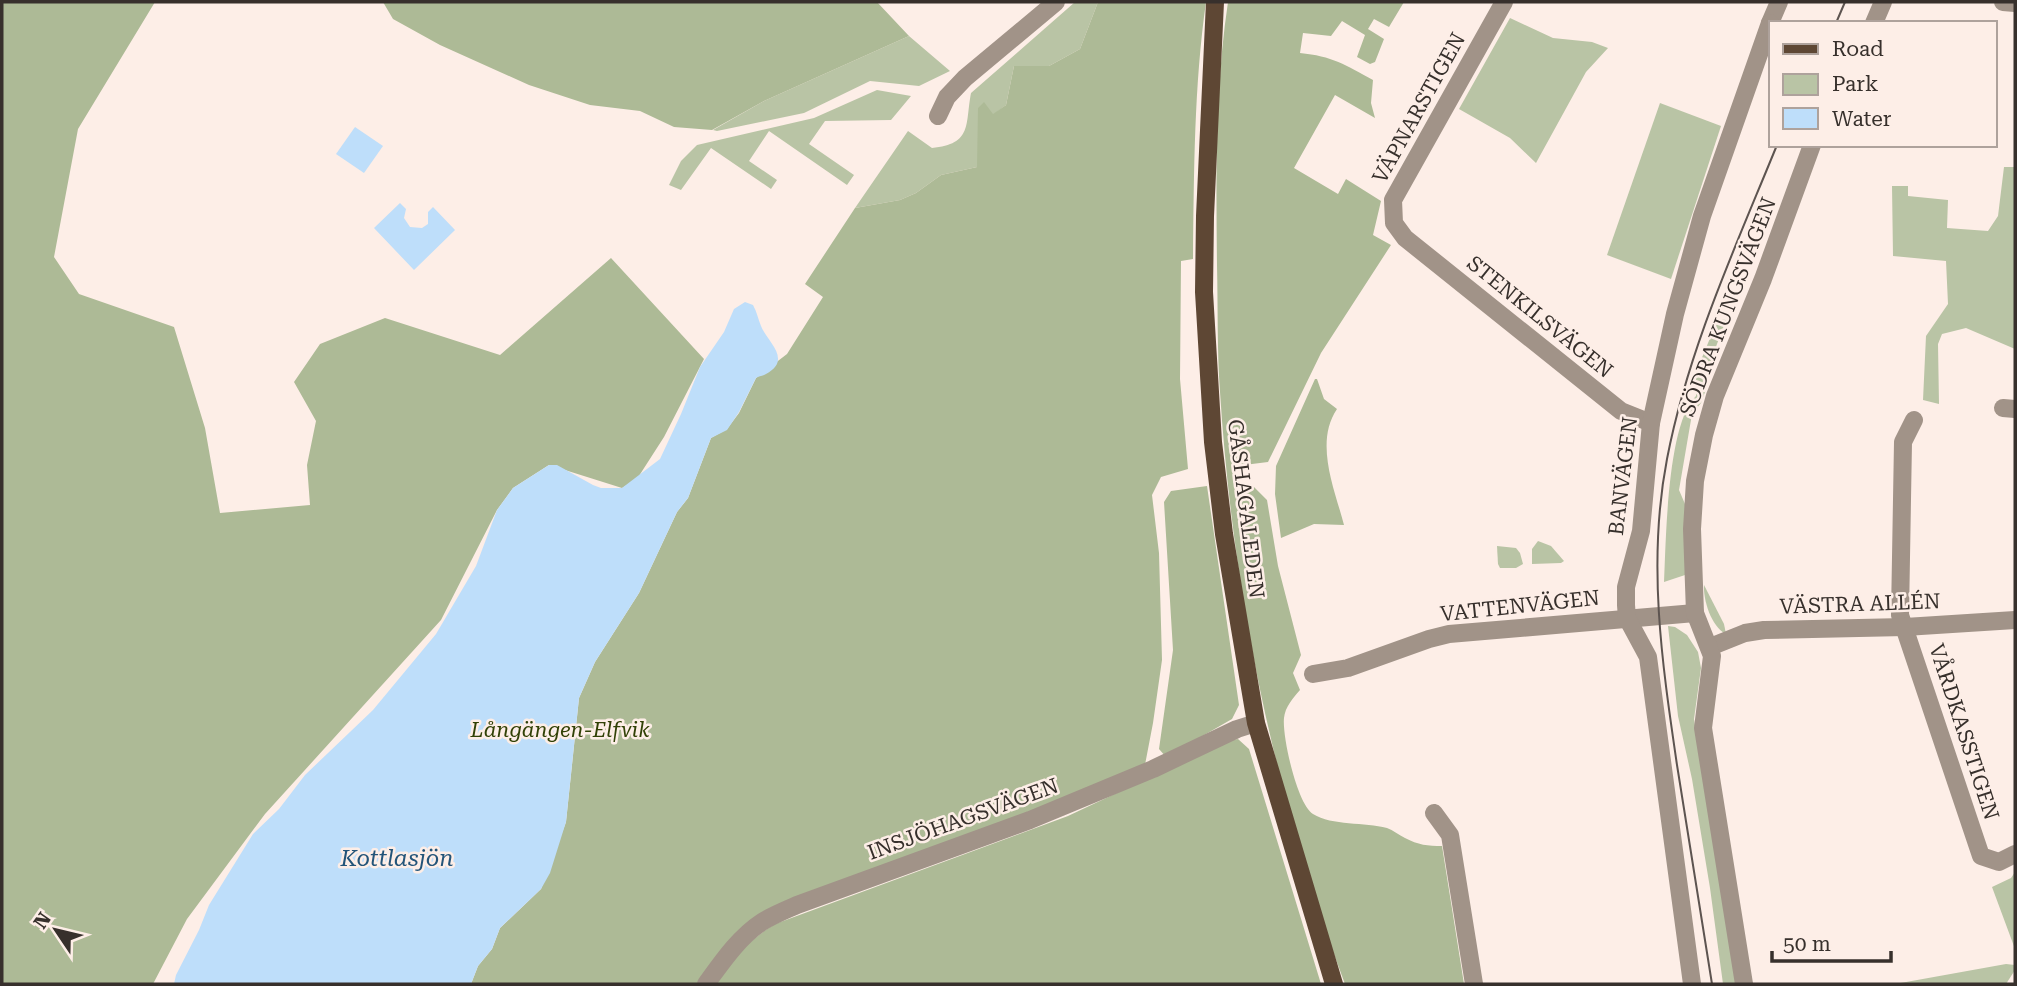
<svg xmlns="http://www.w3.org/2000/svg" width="2017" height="986" font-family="'Roboto Serif',serif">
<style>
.green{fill:#b9c4a5}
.forest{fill:#adba96}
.water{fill:#bedefa}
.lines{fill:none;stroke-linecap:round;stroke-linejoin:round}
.minor{stroke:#a19388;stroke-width:18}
.major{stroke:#5e4734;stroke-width:18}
.tram{stroke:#5d5450;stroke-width:2}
.labels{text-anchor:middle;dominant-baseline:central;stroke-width:5;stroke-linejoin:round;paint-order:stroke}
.street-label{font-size:21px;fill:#37302c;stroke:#fdeee7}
.park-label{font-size:21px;font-style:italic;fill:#314106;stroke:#fdeee7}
.water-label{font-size:23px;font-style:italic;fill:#235479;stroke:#fdeee7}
</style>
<rect width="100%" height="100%" fill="#fdeee7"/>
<g class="green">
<path d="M1075 2H1098L1080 49 1049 66H1014L1006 105 993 115 977 167 941 175 916 193 900 200 855 208 908 131 932 148C973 144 965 124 971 93Z"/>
<path d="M1510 18 1553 38 1592 42 1608 48 1586 72 1536 163 1510 138 1459 109Z"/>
<path d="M909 36 950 71 919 86 870 81 804 113 717 131 713 130 764 101Z"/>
<path d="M877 90 911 96 891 120 825 121 809 144 854 175 847 185 769 131 749 161 777 180 771 189 711 148 681 190 669 185 681 161 697 145 814 118Z"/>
<path d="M1660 103 1721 126 1671 279 1607 255Z"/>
<path d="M2004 167H2015V349L1966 328 1942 334 1938 344 1939 404 1923 400 1926 336 1948 304 1946 261 1893 256 1892 186H1908V196L1948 200 1947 228 1988 231 1998 216Z"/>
<path d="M1718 319 1726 320 1708 368 1709 381 1701 403 1692 414 1679 490 1685 504V575L1664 582C1666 541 1667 423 1696 396V372Z"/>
<path d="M1538 541 1551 546 1564 561 1561 563 1532 564V549Z"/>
<path d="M1497 546 1516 548 1520 553 1523 564 1516 568H1500L1498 564Z"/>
<path d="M1704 585 1724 624 1726 634C1711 627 1703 599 1704 585Z"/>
<path d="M1668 626 1675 627 1687 635 1698 652 1701 668 1694 719 1736 984H1723L1710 888 1692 779 1678 716Z"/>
<path d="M2015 872V949L1992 887 2011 878Z"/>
<path d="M2006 964 2015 965V970L2006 984H1895Z"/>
</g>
<g class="forest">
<path d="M2 2H155L78 129 54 257 79 294 174 327 205 428 220 513 310 505 307 465 316 421 294 382 320 344 385 318 500 355 611 258 704 359 664 437 637 479 622 488 549 465 513 488 497 510 441 620 265 814 187 919 153 984H2Z"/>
<path d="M383 2H877L909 36 764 101 712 130 674 127 640 111 590 105 529 85 440 45 393 19Z"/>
<path d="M1098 2H1206C1194 86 1194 174 1193 259L1181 261 1180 379 1188 469 1161 477 1152 495 1159 553 1162 660 1153 723 1144 770 796 899 708 968 697 984H471L478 966 492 949 500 928 541 889 566 822 579 698 595 662 639 593 677 512 688 498 711 438 727 429 739 413 756 378 787 354 823 297 805 284 855 208 900 200 916 193 941 175 977 167 978 108 984 102 993 114 1006 105 1014 66H1049L1080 49Z"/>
<path d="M1228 2H1404L1389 27 1374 19 1368 29 1384 39 1375 62 1370 64 1357 57 1365 35 1342 21 1331 36 1303 33 1300 53C1332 56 1346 65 1373 80L1371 103 1375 118 1335 95 1294 168 1338 194 1346 179 1381 201 1373 235 1391 245 1321 353 1268 462 1236 466 1238 484 1254 487 1267 500 1278 566 1301 655 1293 673 1300 690C1293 698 1285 707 1284 718 1282 736 1297 804 1313 814 1332 826 1365 822 1387 828 1393 830 1399 835 1405 838 1418 845 1428 846 1442 846L1464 984H1345C1274 794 1233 595 1220 392 1217 350 1218 307 1217 265 1216 178 1215 88 1228 2Z"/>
<path d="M1315 379H1317L1324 399 1337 409C1314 443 1335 490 1344 525L1314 524 1281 538 1275 494 1276 466Z"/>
<path d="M1207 486 1239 705 1232 719 1166 757 1159 749 1173 650 1164 502 1171 491Z"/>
<path d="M1238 739 1249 749 1321 984H713C732 960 748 940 775 924L1068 816 1227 741Z"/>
</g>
<g class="water">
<path d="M355 127 383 146 364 173 336 154Z"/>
<path d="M400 203 406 209 404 218 410 227 422 228 428 224V212L433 207 455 230 414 270 374 228Z"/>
<path d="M745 302 753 305C757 312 758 319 761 326 767 342 793 359 766 374 763 376 759 376 756 378L739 412 727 430 711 438 688 498 677 512 639 593 595 662 579 698 566 822 550 873 541 889 500 928 492 949 478 966 471 984H174L176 975 199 930 209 905 253 834 279 809 305 775 373 710 436 634 476 566 497 510 513 488 549 465H557L593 485 601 488H622L660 459 681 414 700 367 724 332 734 309Z"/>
</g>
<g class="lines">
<g class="minor">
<path d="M1504 2 1393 200 1394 223 1405 238 1621 411 1651 423"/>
<path d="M2003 2 2015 3"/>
<path d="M1770 23 1779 2"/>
<path d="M1874 23 1883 2"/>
<path d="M938 116 947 97 965 78 1056 2"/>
<path d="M2003 408 2015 409"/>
<path d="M1914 420 1903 442 1900 615 1981 856 1999 862 2015 854"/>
<path d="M1710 647 1745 633 1764 630 1905 627 2015 620"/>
<path d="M1313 674 1348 668 1429 639 1449 634 1695 613"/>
<path d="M1434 813 1450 835 1474 984"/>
<path d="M706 984C722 962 739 937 762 922 773 915 786 910 797 905L1030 820 1153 769 1237 729 1256 723"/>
<path d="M1692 984 1648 657 1627 618 1626 605V587L1641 531 1651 423 1675 314 1702 216 1770 23"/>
<path d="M1744 984 1703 728 1712 656 1695 613 1692 529 1695 481 1704 435 1715 396 1763 279 1812 145"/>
</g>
<path class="major" d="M1215 2 1205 216 1204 292 1213 442 1224 534 1256 723 1334 984"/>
<g class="tram">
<path d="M1836 23 1845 2"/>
<path d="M1712 984C1700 911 1688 838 1677 765 1662 663 1647 562 1667 459 1688 350 1735 248 1777 145"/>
</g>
</g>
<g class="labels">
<g class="street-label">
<text transform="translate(1419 108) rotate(-61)">VÄPNARSTIGEN</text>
<text transform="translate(1728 307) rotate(-69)">SÖDRA KUNGSVÄGEN</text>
<text transform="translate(1540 317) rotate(39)">STENKILSVÄGEN</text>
<text transform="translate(1623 476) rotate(-83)">BANVÄGEN</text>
<text transform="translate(1246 509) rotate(83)">GÅSHAGALEDEN</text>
<text transform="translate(1860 604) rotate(-2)">VÄSTRA ALLÉN</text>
<text transform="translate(1520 606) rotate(-6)">VATTENVÄGEN</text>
<text transform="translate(1964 732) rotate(72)">VÅRDKASSTIGEN</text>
<text transform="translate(963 819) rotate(-20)">INSJÖHAGSVÄGEN</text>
</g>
<g class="park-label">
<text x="560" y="730">Långängen-Elfvik</text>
</g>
<g class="water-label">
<text x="397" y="858">Kottlasjön</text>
</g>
</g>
<rect width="2017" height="986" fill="none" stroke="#37302c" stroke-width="7"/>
<rect x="1769" y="21" width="228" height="126" fill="#fdeee7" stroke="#aea29c" stroke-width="2"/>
<rect x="1783" y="44" width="35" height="10" fill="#5e4734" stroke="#aea29c" stroke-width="2"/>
<text x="1832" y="56" font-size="21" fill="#37302c">Road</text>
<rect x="1783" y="74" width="35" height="21" fill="#b9c4a5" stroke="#aea29c" stroke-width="2"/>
<text x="1832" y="91" font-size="21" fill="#37302c">Park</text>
<rect x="1783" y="108" width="35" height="21" fill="#bedefa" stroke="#aea29c" stroke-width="2"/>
<text x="1832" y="126" font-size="21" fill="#37302c">Water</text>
<g transform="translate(56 930) rotate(305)" stroke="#fdeee7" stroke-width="5" paint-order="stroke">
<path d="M0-5L12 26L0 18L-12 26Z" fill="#37302c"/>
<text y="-10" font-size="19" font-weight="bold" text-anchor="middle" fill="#37302c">N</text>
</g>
<path d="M1772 951v10h119v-10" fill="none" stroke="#37302c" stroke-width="3.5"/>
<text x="1783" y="951" font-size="21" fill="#37302c" stroke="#fdeee7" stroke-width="5" paint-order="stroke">50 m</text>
</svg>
